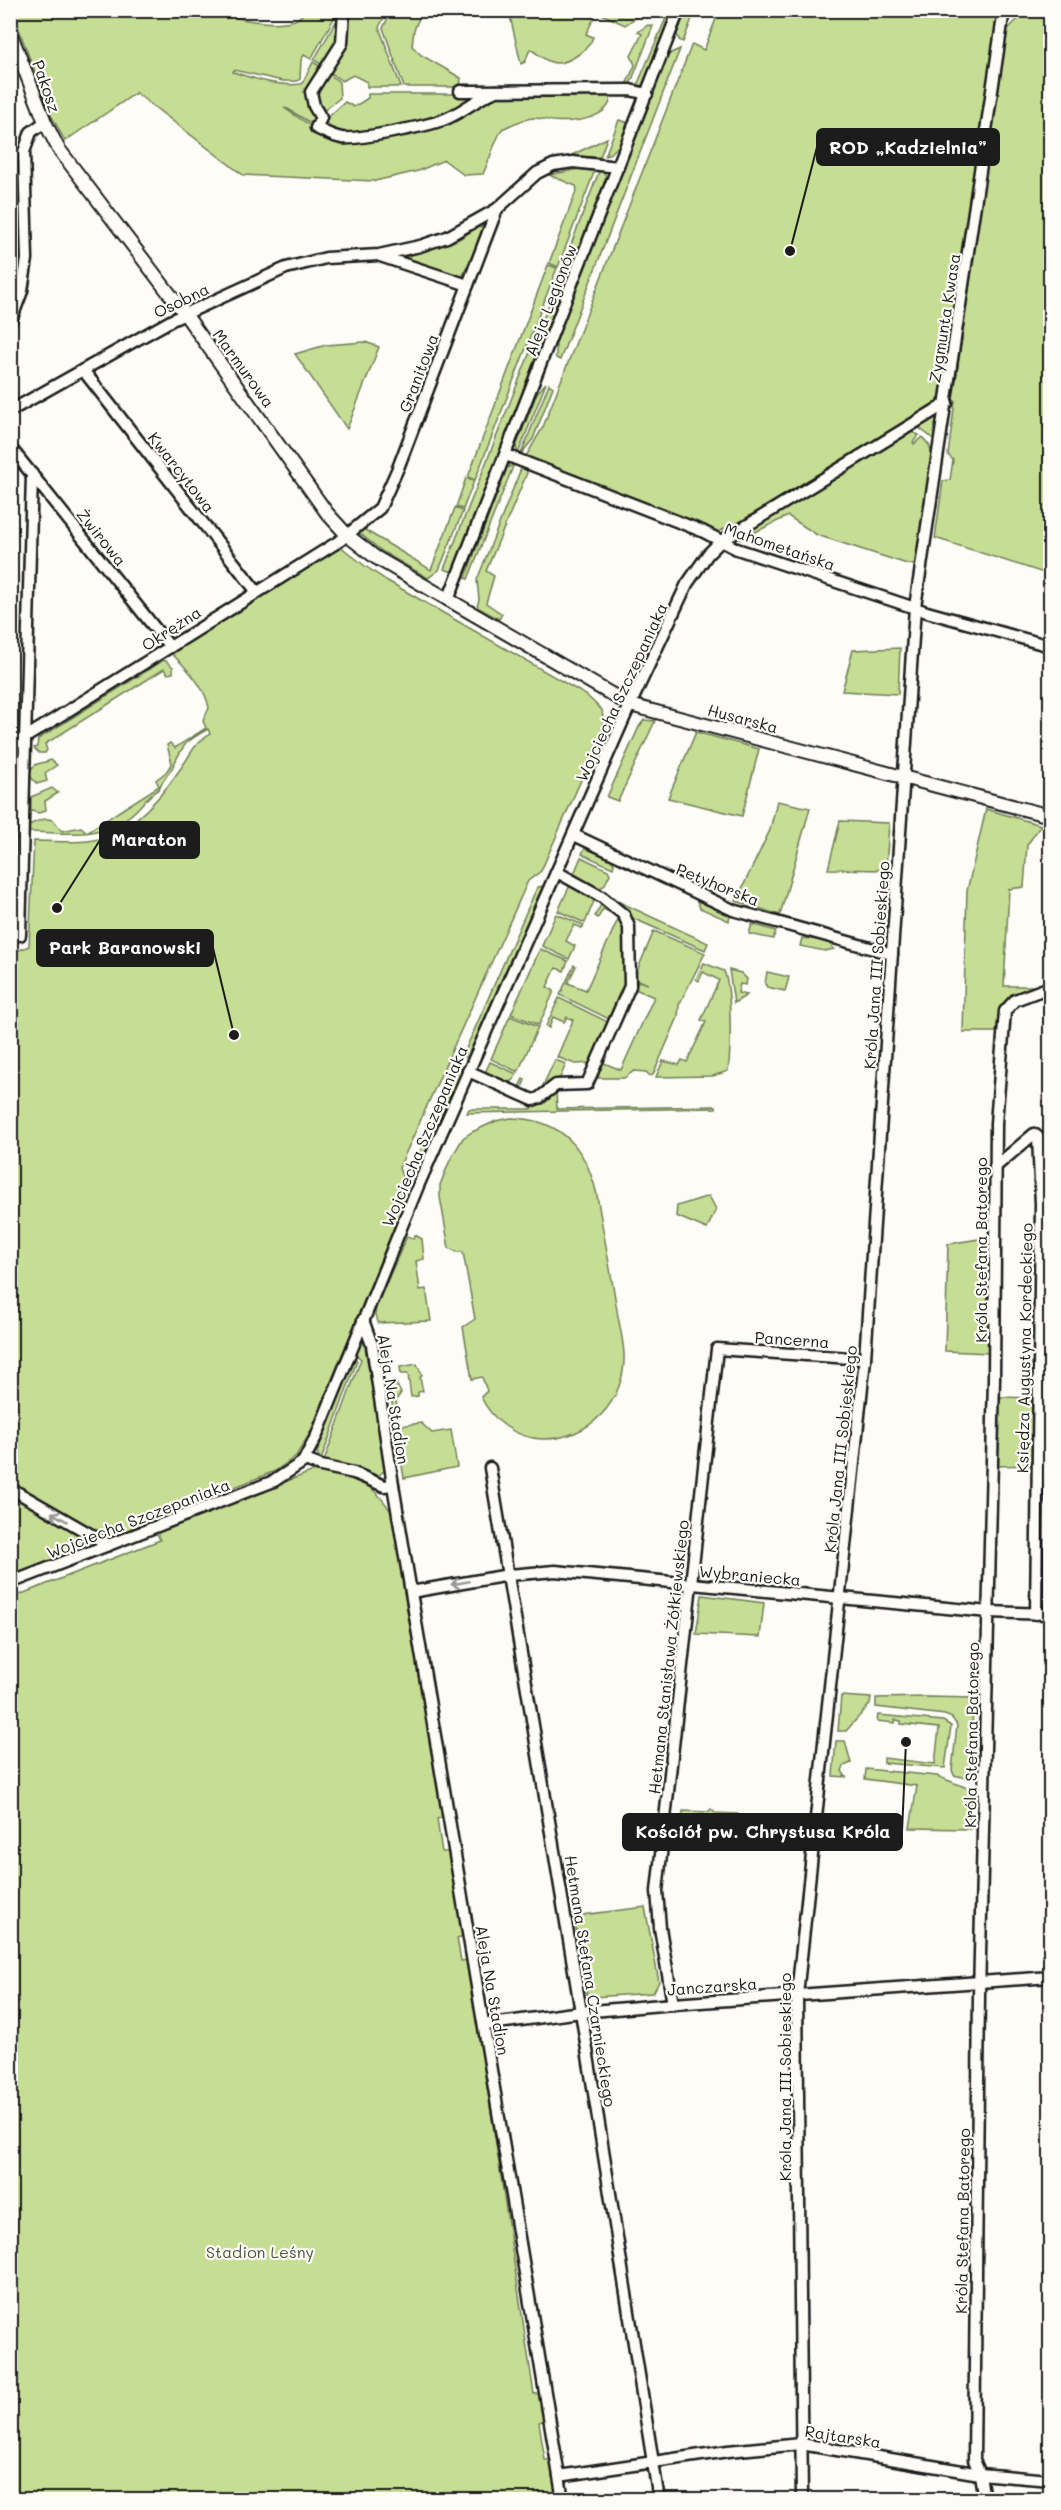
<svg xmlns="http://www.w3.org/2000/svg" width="1061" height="2510" font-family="Mali,sans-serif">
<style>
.green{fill:#c5de94;stroke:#707d58;stroke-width:1.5}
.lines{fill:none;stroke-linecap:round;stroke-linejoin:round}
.minor-casing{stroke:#1c1c1c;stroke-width:15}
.major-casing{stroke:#1c1c1c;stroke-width:16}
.minor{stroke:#fdfcf7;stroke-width:10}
.major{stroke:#fdfcf7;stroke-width:12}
.oneway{stroke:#989794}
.labels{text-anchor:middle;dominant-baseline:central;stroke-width:4.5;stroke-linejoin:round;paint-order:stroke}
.street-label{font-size:16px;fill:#1c1c1c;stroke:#fdfcf7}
.park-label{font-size:16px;fill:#4f5640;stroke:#fdfcf7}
.leader{fill:none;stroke:#1c1c1c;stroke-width:2}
.callout-dot{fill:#1c1c1c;stroke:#fdfcf7;stroke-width:2}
.callout{fill:#1c1c1c;stroke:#1c1c1c;stroke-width:2}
.callout-label{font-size:18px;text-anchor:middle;font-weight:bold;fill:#fff}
</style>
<rect width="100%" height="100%" fill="#fdfcf7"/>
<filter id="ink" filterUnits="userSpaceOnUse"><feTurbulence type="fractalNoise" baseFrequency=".0167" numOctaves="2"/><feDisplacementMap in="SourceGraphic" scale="12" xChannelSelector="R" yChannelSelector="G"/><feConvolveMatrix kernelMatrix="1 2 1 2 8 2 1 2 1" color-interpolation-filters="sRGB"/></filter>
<g filter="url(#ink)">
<g class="green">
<path d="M213 10C235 19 271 27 295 20 299 18 303 14 306 11H338L311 59 304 55 301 60 300 79 297 81H283L234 70 233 72C256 79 277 87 302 84L313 62 323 68 312 83 318 118 312 124 288 109 284 108 326 136 401 131 492 95 611 94C612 119 573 123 553 121 547 120 540 118 534 118 524 118 511 125 502 129 494 143 490 159 483 174L464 175 444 160 418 171 375 181 243 175 136 93 65 141 50 113 12 11Z"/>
<path d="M526 10H643V11L641 14 625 25 597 12 586 34 593 37C589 50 565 67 551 62 544 60 537 53 530 49L525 62 521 64 510 16Z"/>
<path d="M342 11V34L324 66 314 60Z"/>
<path d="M346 11H381L384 18 379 27 401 87H367V82L353 75 342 81 327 70 335 59Z"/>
<path d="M385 11H422L414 30 412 46 421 55 461 78 460 87H404L383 28 388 18Z"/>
<path d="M669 11H673L643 88H636Z"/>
<path d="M686 11H695L683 42 679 40 677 34Z"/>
<path d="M719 11H998L978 148 972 147 970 157 977 159 945 384 940 397 931 407 746 524 732 528 730 525 717 533 525 458 543 427 692 44 704 50Z"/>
<path d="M1026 11H1050V575L935 538 943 481 950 480 953 460 948 455 955 401 953 400 1006 31Z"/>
<path d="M648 25 653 26 630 85H626L635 65 631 56 642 34 638 32Z"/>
<path d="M680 49 560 360 556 358V342L667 57 671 53Z"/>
<path d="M328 73 339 82 340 98 321 113 314 89Z"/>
<path d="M368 94H479L446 114 399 126 345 134 336 132 324 121 345 102 354 107 368 98Z"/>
<path d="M619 120 626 122 628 126C623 139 619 150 605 156Z"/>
<path d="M607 138 600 157 570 156Z"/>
<path d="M579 169 595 170 558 267 549 263 577 189 576 186 549 175Z"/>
<path d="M600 169 606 176 604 184 570 271 562 268Z"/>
<path d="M478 227H482L484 231 462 277H458L402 258 459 239Z"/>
<path d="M548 265 557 268 475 480 468 477Z"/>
<path d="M551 299 554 301 555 310 453 572 444 569Z"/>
<path d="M365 342 379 347 347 429 295 354 326 345Z"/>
<path d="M546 383 518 454 516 447 537 393Z"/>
<path d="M549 384 553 387 533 439 521 454Z"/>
<path d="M937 413 941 414 936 441 918 427Z"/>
<path d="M909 431 919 435 913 442 914 444 922 437 929 445 932 454 915 565 907 564 817 535 788 516 741 539V537L762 522Z"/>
<path d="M514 464 468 579 465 578 507 468Z"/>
<path d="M522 466 526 468 527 473 486 571 494 576 486 603 502 614 499 619 477 607 479 599 477 580Z"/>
<path d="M466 478 474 481 463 509 456 507Z"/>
<path d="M455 508 463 511 439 570 428 578 383 552 358 532 374 520 365 530 431 570Z"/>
<path d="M340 546 365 566 386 580 586 695 602 710 604 728 541 871 528 881 399 1168 406 1186V1198L310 1433 296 1456 275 1471 11 1576 10 954 29 946 34 841C52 841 72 843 89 841 129 836 160 799 181 768 194 750 190 748 210 734L208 729C184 742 184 744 172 768 168 775 162 780 159 789 147 795 140 809 128 817 97 840 64 832 29 832V826C33 822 46 817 52 820 57 822 58 828 62 831L81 827 87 832 159 786 156 780 166 772 172 763 167 745 170 743 175 748 206 728 203 721 209 708C206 688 187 668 172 654V651Z"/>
<path d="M900 648 898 694 842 691 853 650Z"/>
<path d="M160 660 166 661 173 667V673L168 674 164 669 45 744 47 750 45 753H39L34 748 37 747 38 739 161 662Z"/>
<path d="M644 720 655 721 618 801 607 797 639 727Z"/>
<path d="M696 732 759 749 742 816 668 798Z"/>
<path d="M51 760 57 765 45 773 47 781 37 784 30 776C31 761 40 765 51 760Z"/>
<path d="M52 788 58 793 45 801 46 810 39 813 31 811V797Z"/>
<path d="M777 801 810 808 780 915 736 901 770 830Z"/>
<path d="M986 809 1041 825 1027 845 1024 887 1009 889 1004 986H1037L1033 991C1004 999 1001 1003 996 1032H963L967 891Z"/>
<path d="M840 821 889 823 886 870 828 869Z"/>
<path d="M585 848 611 859 614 864 613 868 582 854Z"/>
<path d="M581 857 608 870 610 874 604 886 599 888 573 876Z"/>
<path d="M571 883 593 897 594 901 585 923 558 911Z"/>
<path d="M543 886 469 1056 464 1057 465 1051 535 892 538 887Z"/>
<path d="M613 899 708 943 705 950 630 917Z"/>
<path d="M696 899 730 915 729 921 700 908Z"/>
<path d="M605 904 623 918 626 929V988L611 1020 560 995 574 965 576 966 568 983 586 990 619 917 603 909 598 918 595 916 601 905Z"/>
<path d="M556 914 584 925 582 928 574 925 566 941 575 946 569 959 542 946Z"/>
<path d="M752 924 776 931 773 939 749 934Z"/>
<path d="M654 931 705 953 679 1005 678 1017 653 1075 650 1076 646 1072 634 1071 624 1078H598L603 1058 605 1059 604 1063 621 1070 654 997 635 989 638 981 648 984 634 978Z"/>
<path d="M802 938 828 941 834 949 825 951 800 946Z"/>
<path d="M540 949 568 961 564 971 556 968 547 987 554 991 539 1025 511 1014Z"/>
<path d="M704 963 724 971C732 990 731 1050 728 1071L713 1076 656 1077 663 1061 679 1065 682 1060 687 1062 706 1022 701 1020 719 980 703 972 699 981 696 979Z"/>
<path d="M729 970 741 973 747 979 746 985 740 984 738 993 747 995 734 1003Z"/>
<path d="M767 972 789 977 785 991 767 987 765 984Z"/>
<path d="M559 998 610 1023 592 1063 575 1064 557 1057 573 1020 567 1017 564 1022 553 1017 549 1028 546 1026Z"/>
<path d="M510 1016 538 1027 518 1072 491 1059Z"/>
<path d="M555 1060 566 1064 560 1078 551 1082 538 1098 517 1091 523 1079 525 1080 521 1090 537 1098Z"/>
<path d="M490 1062 517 1074 513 1080 507 1083 484 1075Z"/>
<path d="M460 1068 462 1072 417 1175 413 1176 411 1172 457 1069Z"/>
<path d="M556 1091 557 1109 716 1106V1108L467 1113 469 1109H531L533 1104H544Z"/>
<path d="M511 1118C562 1119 586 1148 597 1195 603 1231 610 1267 616 1304 618 1320 623 1337 624 1354 626 1401 589 1440 542 1439 515 1438 492 1420 481 1397L487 1391 482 1377 472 1379 463 1327 475 1319 463 1252H457L449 1248 440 1197V1185L450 1160 463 1138 472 1132 496 1121Z"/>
<path d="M709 1196 716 1209 707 1229 676 1216 677 1206Z"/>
<path d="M415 1235 422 1239 424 1259 416 1261 420 1290 426 1289 431 1321 378 1323 375 1315 376 1307 407 1236 413 1239Z"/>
<path d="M992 1237 990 1353 945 1351 948 1244Z"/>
<path d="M361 1341 365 1347 385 1463V1470L377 1477 324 1461 361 1359 355 1354Z"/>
<path d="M354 1357 357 1361 321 1460 317 1453Z"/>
<path d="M417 1364 422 1375 420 1378 423 1391 418 1392V1396L411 1397 408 1374H401L400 1367Z"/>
<path d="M396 1384 401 1393 396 1400 399 1426 421 1423 432 1433 451 1430 457 1467 404 1478 389 1385Z"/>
<path d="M999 1397 1033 1398 1032 1465 997 1466Z"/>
<path d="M311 1472C350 1471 373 1481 393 1515L444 1817 437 1819 442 1852H450L464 1936 457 1938 461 1961 468 1960 534 2394 539 2393 546 2420 539 2422 545 2460H553L557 2499 11 2500V1598L160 1540 156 1531Z"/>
<path d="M702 1595 764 1603 760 1637 696 1634Z"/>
<path d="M841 1696 871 1698 870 1704 846 1731H838Z"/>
<path d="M927 1697 973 1698 971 1779 954 1775 952 1770 957 1725 952 1718 945 1715 876 1707V1698Z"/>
<path d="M878 1715 943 1721 951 1726 945 1768 884 1763V1758L935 1764 939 1728 901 1724V1721L895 1720V1723L877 1721Z"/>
<path d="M836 1741H845L851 1763 844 1766 842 1771 846 1777 833 1776Z"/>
<path d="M866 1769 937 1776 970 1789V1829L910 1828 917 1786 865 1779Z"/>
<path d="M711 1809 715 1813 738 1814 736 1843 681 1839 683 1811 708 1812Z"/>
<path d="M645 1907 659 1982 653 1993 592 1997 587 1994 574 1916Z"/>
</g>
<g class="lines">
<g class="minor-casing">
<g id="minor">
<path d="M344 10 342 43 311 92 314 106 321 118 316 128C325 132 333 137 342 138 359 140 426 126 443 120 462 113 477 98 496 91"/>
<path d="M460 91 630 90 647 94"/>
<path d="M380 256 468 285"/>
<path d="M10 323 22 291 27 259 24 152 31 132 45 122"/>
<path d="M83 370 257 592"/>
<path d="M10 411 172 320 286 268 326 258 379 255 420 246 447 237 497 209 537 173 553 165 573 162 618 167"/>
<path d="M10 447 170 647"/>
<path d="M506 455 702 531 737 549 927 612 1050 646"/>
<path d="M448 600 679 10"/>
<path d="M10 747 341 540 380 508 398 468 497 209"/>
<path d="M574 835 733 910 892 954"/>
<path d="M20 935 32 474"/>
<path d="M468 1071 533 1100 539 1098 556 1085 587 1084 630 986 629 927 624 915 602 897 557 872"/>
<path d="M995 1167 1034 1134 1038 1137 1041 1204 1036 1614"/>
<path d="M363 1320 372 1345 393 1485 563 2500"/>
<path d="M305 1460 321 1466 354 1473 384 1486 393 1485"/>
<path d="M490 1468 581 2012 659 2500"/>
<path d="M10 1488 109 1545"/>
<path d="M10 1583 274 1481 303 1462 317 1435 418 1186 630 705 687 584 708 554 720 542 947 403"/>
<path d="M411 1592 509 1575 555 1571 989 1612 1050 1614"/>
<path d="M673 2004 660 1928 657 1891 717 1349 865 1359"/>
<path d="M484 2025 581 2012 673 2004 1050 1977"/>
<path d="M559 2476 728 2451 801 2444 980 2474 1050 2480"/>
<path d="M802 2500 797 1995 865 1359 915 607 1004 10"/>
<path d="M984 2500 980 2474 974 2460 979 1995 994 1379 996 1123 1005 1011 1015 1000 1050 987"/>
</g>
</g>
<g class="major-casing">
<path id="major" d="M10 32 45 122 58 148 185 314 327 513 347 535 375 557 630 705 1050 816"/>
</g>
<use href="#minor" class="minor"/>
<use href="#major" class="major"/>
</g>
<defs><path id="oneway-shaft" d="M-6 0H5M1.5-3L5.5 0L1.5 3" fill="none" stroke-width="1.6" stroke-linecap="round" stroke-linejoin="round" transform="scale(1.5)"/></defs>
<g class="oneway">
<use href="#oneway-shaft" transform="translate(59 1517) rotate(-151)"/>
<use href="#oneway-shaft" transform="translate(460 1583) rotate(170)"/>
</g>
</g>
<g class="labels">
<g class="street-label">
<text transform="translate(47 86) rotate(71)">Pakosz</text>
<text transform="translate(181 300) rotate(-26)">Osobna</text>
<text transform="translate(550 300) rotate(-69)">Aleja Legionów</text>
<text transform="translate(944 318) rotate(-81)">Zygmunta Kwasa</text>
<text transform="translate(244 368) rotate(54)">Marmurowa</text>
<text transform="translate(418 373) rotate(-69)">Granitowa</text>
<text transform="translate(182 472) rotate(52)">Kwarcytowa</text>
<text transform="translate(102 537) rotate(51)">Żwirowa</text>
<text transform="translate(780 546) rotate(19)">Mahometańska</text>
<text transform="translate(171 628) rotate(-33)">Okrężna</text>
<text transform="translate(621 692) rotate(-65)">Wojciecha Szczepaniaka</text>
<text transform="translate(743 718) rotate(15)">Husarska</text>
<text transform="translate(718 884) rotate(22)">Petyhorska</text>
<text transform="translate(876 965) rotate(-86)">Króla Jana III Sobieskiego</text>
<text transform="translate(424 1136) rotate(-67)">Wojciecha Szczepaniaka</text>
<text transform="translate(980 1250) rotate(-90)">Króla Stefana Batorego</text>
<text transform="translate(792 1339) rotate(4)">Pancerna</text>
<text transform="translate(1024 1348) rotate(-89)">Księdza Augustyna Kordeckiego</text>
<text transform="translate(394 1399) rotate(81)">Aleja Na Stadion</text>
<text transform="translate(840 1449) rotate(-84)">Króla Jana III Sobieskiego</text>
<text transform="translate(138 1518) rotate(-21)">Wojciecha Szczepaniaka</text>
<text transform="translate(750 1575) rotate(5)">Wybraniecka</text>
<text transform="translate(668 1657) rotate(-84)">Hetmana Stanisława Żółkiewskiego</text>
<text transform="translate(971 1735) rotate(-89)">Króla Stefana Batorego</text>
<text transform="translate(591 1981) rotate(81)">Hetmana Stefana Czarnieckiego</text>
<text transform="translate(712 1986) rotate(-4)">Janczarska</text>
<text transform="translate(493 1990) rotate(80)">Aleja Na Stadion</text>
<text transform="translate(784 2077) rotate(-90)">Króla Jana III Sobieskiego</text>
<text transform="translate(962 2221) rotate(-89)">Króla Stefana Batorego</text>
<text transform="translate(843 2436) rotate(9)">Rajtarska</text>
</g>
<g class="park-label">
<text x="260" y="2251">Stadion Leśny</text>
</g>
</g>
<path class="leader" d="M790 251L817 147M57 908L100 840M234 1035L213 948M906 1742L902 1832"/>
<g class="callout-dot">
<circle cx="790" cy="251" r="6"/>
<circle cx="57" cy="908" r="6"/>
<circle cx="234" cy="1035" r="6"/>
<circle cx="906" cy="1742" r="6"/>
</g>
<g class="callout">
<rect x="817" y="129" width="182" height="36" rx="6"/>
<rect x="100" y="822" width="99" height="36" rx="6"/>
<rect x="37" y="930" width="176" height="36" rx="6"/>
<rect x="623" y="1814" width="279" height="36" rx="6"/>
</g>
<g class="callout-label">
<text x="908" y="154">ROD „Kadzielnia”</text>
<text x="149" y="846">Maraton</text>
<text x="125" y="954">Park Baranowski</text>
<text x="763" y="1838">Kościół pw. Chrystusa Króla</text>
</g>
<rect width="1061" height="2510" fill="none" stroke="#fdfcf7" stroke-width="36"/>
<rect x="18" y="18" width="1025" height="2474" fill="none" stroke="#1c1c1c" stroke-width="2" filter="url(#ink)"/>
</svg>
